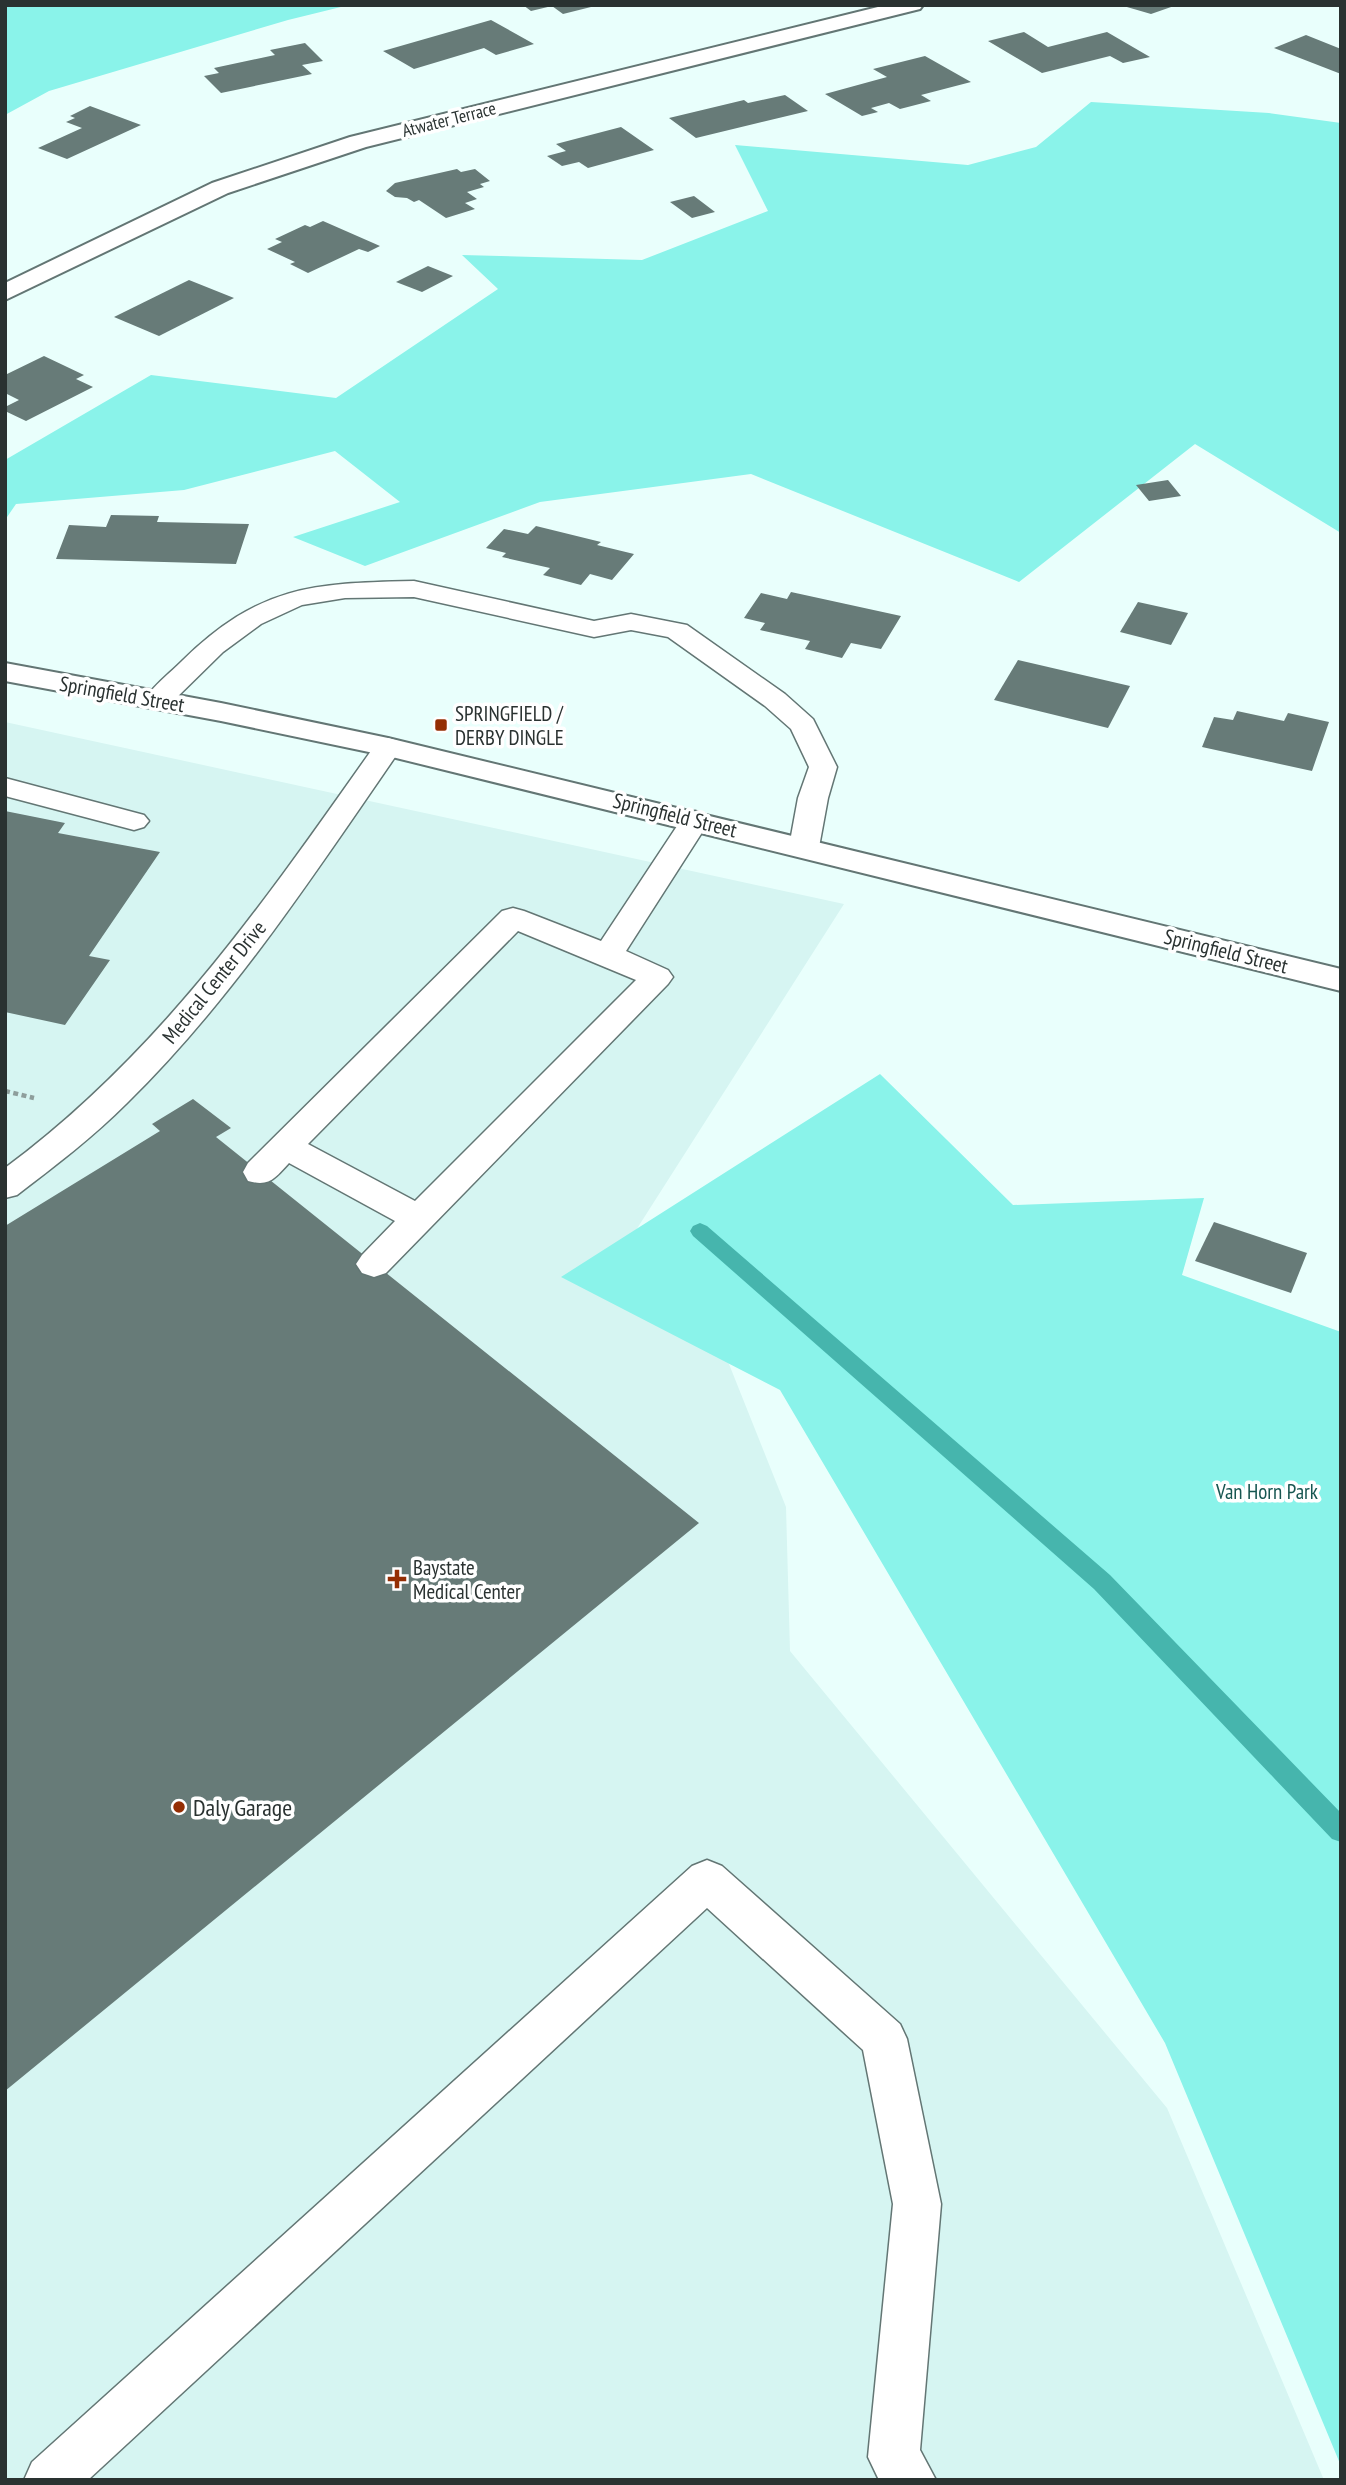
<svg xmlns="http://www.w3.org/2000/svg" width="1346" height="2485" font-family="'PT Sans Narrow',sans-serif">
<style>
.built{fill:#d6f5f2}
.green{fill:#8af3ea}
.lines{fill:none;stroke-linecap:round;stroke-linejoin:round}
.stream{fill:#46b5ad;fill-rule:evenodd}
.building{fill:#677b78}
.service-casing{stroke:#637674;stroke-width:3}
.minor-casing{stroke:#637674;stroke-width:4}
.secondary-casing{stroke:#637674;stroke-width:4}
.path{stroke:#8e9e9c;stroke-width:4.5;stroke-dasharray:5 3.5;stroke-linecap:butt}
.service{fill:#fff;fill-rule:evenodd}
.minor{fill:#fff;fill-rule:evenodd}
.secondary{fill:#fff;fill-rule:evenodd}
.poi-dot{fill:#942e04;stroke:#fff;stroke-width:2.5}
.labels{text-anchor:middle;dominant-baseline:central;stroke-width:7;stroke-linejoin:round;paint-order:stroke}
.far-street-label{font-size:18px;fill:#2a3231;stroke:#fff}
.street-label{font-size:21px;fill:#2a3231;stroke:#fff}
.poi-label{font-size:21px;fill:#2a3231;stroke:#fff;text-anchor:start}
.park-label{font-size:21px;fill:#175651;stroke:#fff}
.near-poi-label{font-size:24px;fill:#2a3231;stroke:#fff;text-anchor:start}
</style>
<rect width="100%" height="100%" fill="#e9fffc"/>
<path class="built" d="M5 722 844 904 624 1249 721 1344 786 1507 790 1651 1167 2108 1324 2480H5Z"/>
<g class="green">
<path d="M5 5H349L288 20 49 91 5 115Z"/>
<path d="M1091 102 1269 113 1341 123V533L1195 444 1019 582 751 474 540 502 365 566 293 537 400 502 335 451 184 490 16 504 5 520V460L151 375 336 398 498 289 462 255 642 260 768 211 735 145 968 165 1036 147Z"/>
<path d="M880 1074 1013 1205 1204 1198 1182 1275 1341 1332V2466L1165 2043 780 1390 561 1277Z"/>
</g>
<g class="lines">
<path class="stream" d="M700 1223 707 1226 1110 1575 1341 1813V1842L1332 1839 1094 1589 693 1236 690 1231 693 1226Z"/>
</g>
<g class="building">
<path d="M523 5H595V6L563 14 552 6 531 11Z"/>
<path d="M1120 5H1174V6L1151 14Z"/>
<path d="M491 20 534 44 496 55 484 48 414 69 383 51Z"/>
<path d="M1024 32 1048 47 1107 32 1150 57 1123 63 1110 56 1042 73 988 41Z"/>
<path d="M1306 35 1341 49V74L1274 48Z"/>
<path d="M305 43 323 61 302 65 312 74 221 93 204 76 219 73 214 68 275 55 270 50Z"/>
<path d="M925 56 971 82 921 95 931 101 900 109 889 103 871 108 878 112 862 116 825 94 887 77 873 69Z"/>
<path d="M785 95 808 111 696 138 669 118 744 100 748 103Z"/>
<path d="M90 106 141 125 67 159 38 148 82 128 66 122 75 118 70 116Z"/>
<path d="M621 127 654 150 588 168 579 162 562 166 547 156 566 151 556 144Z"/>
<path d="M457 169 461 172 475 169 490 181 480 184 484 187 467 192 477 199 465 203 475 209 446 218 419 200 414 202 407 198 395 197 386 191 395 183Z"/>
<path d="M694 196 715 212 692 218 670 202Z"/>
<path d="M323 221 380 246 368 252 359 249 308 273 290 264 295 262 267 249 282 242 275 239 305 225 310 227Z"/>
<path d="M428 266 453 276 422 292 396 282Z"/>
<path d="M189 280 234 298 159 336 114 317Z"/>
<path d="M44 356 84 375 76 379 93 387 26 421 5 411V407L19 400 5 393V375Z"/>
<path d="M1168 480 1181 496 1149 501 1136 485Z"/>
<path d="M111 515 159 516 157 522 249 524 236 564 56 559 69 525 106 527Z"/>
<path d="M536 526 601 542 597 545 634 554 612 580 590 574 581 585 543 575 550 568 502 557 506 553 486 548 504 529 528 534Z"/>
<path d="M791 592 901 616 881 649 851 643 842 658 805 649 810 641 760 630 765 623 744 618 761 593 787 599Z"/>
<path d="M1138 602 1188 613 1171 645 1120 632Z"/>
<path d="M1018 660 1130 686 1108 728 994 700Z"/>
<path d="M1237 711 1284 721 1288 713 1329 722 1312 771 1202 747 1214 717 1233 720Z"/>
<path d="M5 811 65 823 58 833 160 852 89 956 110 960 65 1025 5 1012Z"/>
<path d="M193 1099 231 1128 216 1137 699 1523 5 2091V1226L160 1131 152 1124Z"/>
<path d="M1214 1222 1307 1253 1291 1293 1195 1261Z"/>
</g>
<g class="lines">
<g class="service-casing">
<g id="service">
<path d="M414 581 594 621 631 614 687 625 785 694 813 719 837 767 828 798 819 847 815 854 804 856 793 854 789 847 798 798 809 767 791 729 765 706 668 637 631 630 594 637 414 597 345 598 302 605 261 624 223 652 168 706 158 708 148 706 144 700C154 685 169 674 182 661 259 586 311 583 414 581Z"/>
<path d="M388 738 398 741 402 747C317 870 234 998 127 1103 93 1137 55 1166 17 1195L5 1198V1168C162 1052 267 898 378 741Z"/>
<path d="M5 778 144 815 149 821 144 827 134 830 5 796Z"/>
<path d="M695 811 705 814 710 820 626 951 668 970 673 977 668 984 386 1273 374 1277 362 1273 356 1264 362 1255 395 1221 289 1163C275 1178 270 1187 248 1181L243 1172 248 1163 502 911 513 908 524 911 601 941 685 814ZM518 931 636 980 415 1201 308 1144Z"/>
<path d="M707 1860 722 1866 900 2024 907 2039 941 2204 920 2450 936 2480H879L868 2457 893 2204 863 2050 707 1908 88 2480H24L32 2462 692 1866Z"/>
</g>
</g>
<g class="minor-casing">
<path id="minor" d="M886 5H923L920 9 366 147 228 193 5 300V283L212 183 350 137Z"/>
</g>
<g class="secondary-casing">
<path id="secondary" d="M5 663 221 703 388 738 1341 969V991L388 756 221 721 5 681Z"/>
</g>
<path class="path" d="M5 1091 34 1098"/>
<use href="#service" class="service"/>
<use href="#minor" class="minor"/>
<use href="#secondary" class="secondary"/>
</g>
<g class="poi-dot">
<rect x="434" y="718" width="14" height="14" rx="3.5"/>
<path d="M393.5 1568.5h7v7h7v7h-7v7h-7v-7h-7v-7h7z"/>
<circle cx="179" cy="1807" r="7"/>
</g>
<g class="labels">
<g class="far-street-label">
<text transform="translate(449 119) rotate(-14)">Atwater Terrace</text>
</g>
<g class="street-label">
<text transform="translate(122 694) rotate(10)">Springfield Street</text>
<text transform="translate(675 815) rotate(14)">Springfield Street</text>
<text transform="translate(1226 951) rotate(14)">Springfield Street</text>
<text transform="translate(214 982) rotate(-51)">Medical Center Drive</text>
</g>
<g class="poi-label">
<text x="455" y="713">SPRINGFIELD /<tspan x="455" dy="24">DERBY DINGLE</tspan></text>
<text x="413" y="1567">Baystate<tspan x="413" dy="24">Medical Center</tspan></text>
</g>
<g class="park-label">
<text x="1267" y="1491">Van Horn Park</text>
</g>
<g class="near-poi-label">
<text x="193" y="1807">Daly Garage</text>
</g>
</g>
<rect width="1346" height="2485" fill="none" stroke="#2a3231" stroke-width="14"/>
</svg>
